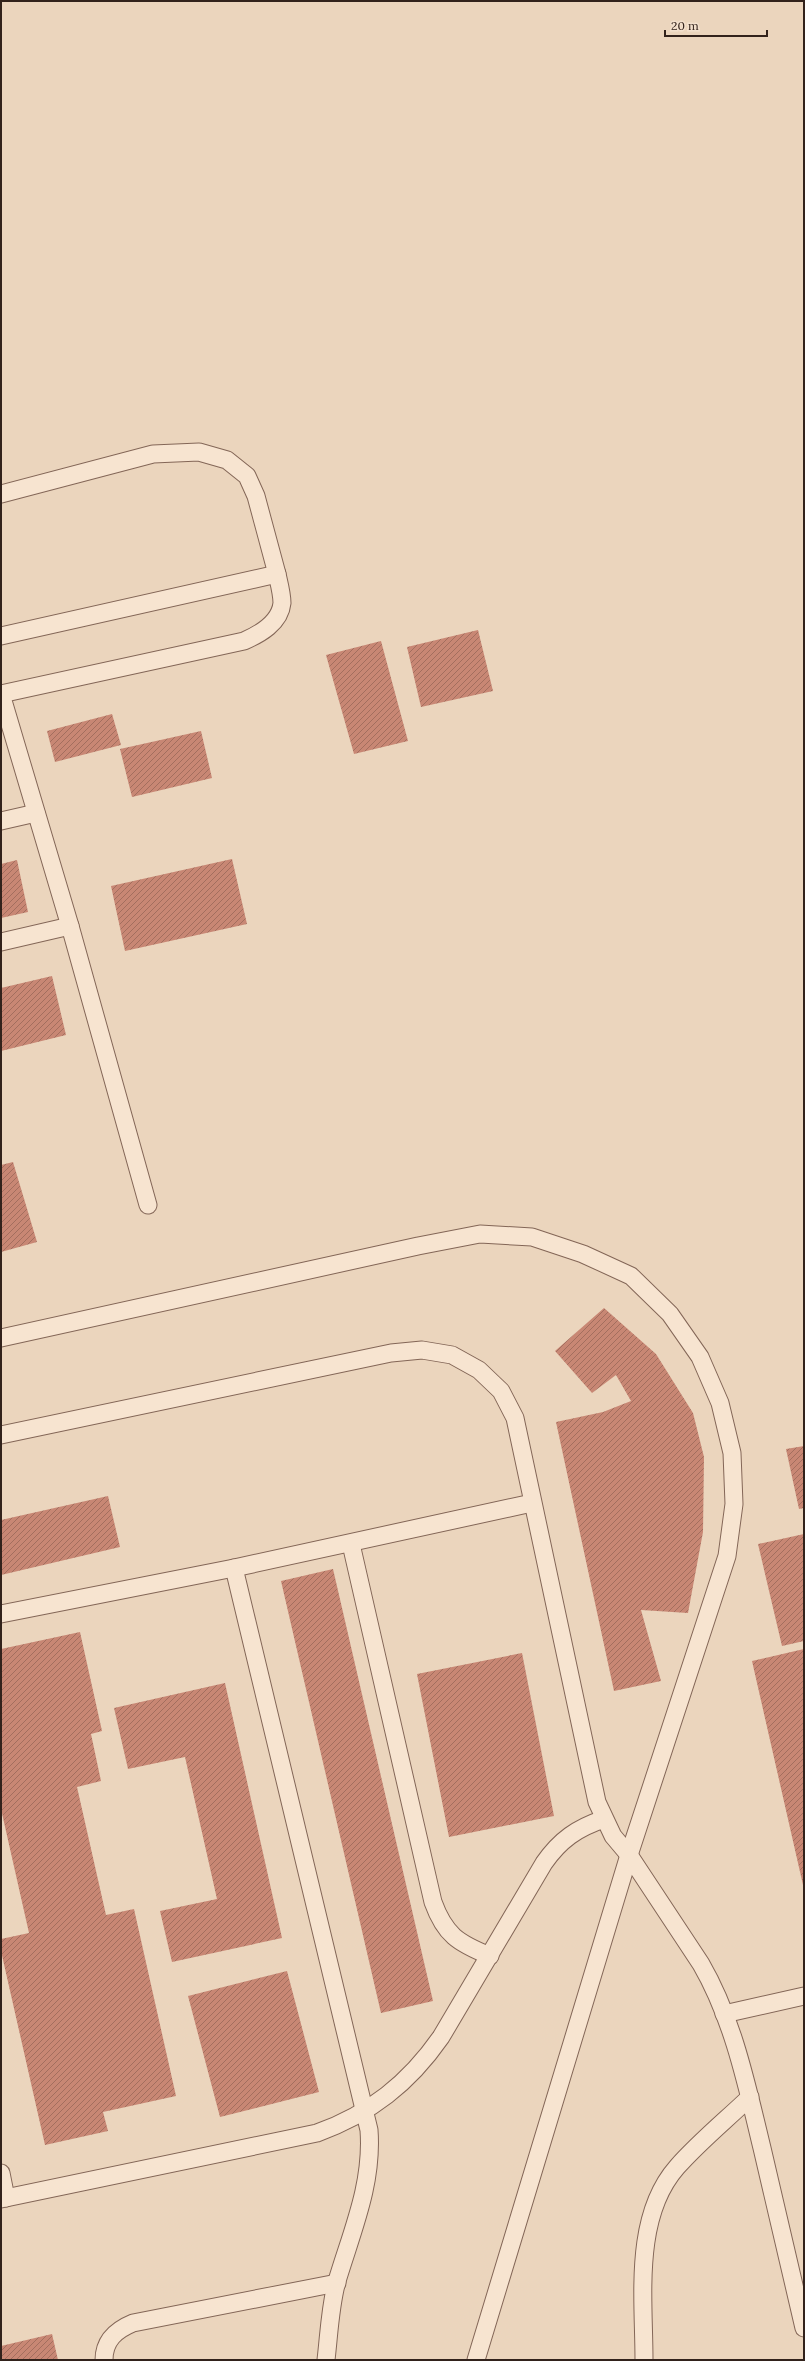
<svg xmlns="http://www.w3.org/2000/svg" width="805" height="2361" font-family="Lora,serif">
<style>
.building{fill:url(#building-hatch)}
.lines{fill:none;stroke-linecap:round;stroke-linejoin:round}
.service-casing{stroke:#836657;stroke-width:19}
.service{stroke:#f7e4d0;stroke-width:17}
</style>
<defs>
<pattern id="building-hatch" width="6" height="6" patternUnits="userSpaceOnUse"><rect width="6" height="6" fill="#c88774"/><path d="M-1 1l2-2M0 6l6-6M5 7l2-2" fill="none" stroke="#a36e5e"/></pattern>
</defs>
<rect width="100%" height="100%" fill="#ebd5bd"/>
<g class="building">
<path d="M478 630 493 691 421 707 407 647Z"/>
<path d="M381 641 408 741 354 754 326 655Z"/>
<path d="M112 714 121 745 55 762 47 731Z"/>
<path d="M201 731 212 778 132 797 120 749Z"/>
<path d="M232 859 247 924 125 951 111 886Z"/>
<path d="M17 860 28 912 1 918V864Z"/>
<path d="M52 976 66 1035 1 1051V988Z"/>
<path d="M13 1162 37 1242 1 1252V1165Z"/>
<path d="M604 1308 656 1354 693 1413 704 1457 703 1532 688 1613 641 1610 661 1681 614 1691 556 1422 603 1412 631 1401 616 1375 592 1393 555 1351Z"/>
<path d="M804 1446V1508L799 1509 786 1449Z"/>
<path d="M108 1496 120 1547 1 1575V1520Z"/>
<path d="M804 1534V1641L782 1646 758 1544Z"/>
<path d="M333 1569 433 2001 381 2013 281 1581Z"/>
<path d="M80 1632 102 1731 91 1734 101 1781 77 1787 106 1915 134 1909 176 2096 103 2112 108 2131 45 2145 1 1951V1939L29 1933 1 1809V1649Z"/>
<path d="M804 1649V1885H803L752 1661Z"/>
<path d="M522 1653 554 1816 449 1837 417 1674Z"/>
<path d="M225 1683 282 1938 172 1962 160 1911 217 1899 185 1757 128 1769 114 1708Z"/>
<path d="M287 1971 319 2092 220 2117 188 1996Z"/>
<path d="M52 2334 58 2360H1V2346Z"/>
</g>
<g class="lines">
<g class="service-casing">
<g id="service">
<path d="M1 494 153 454 199 452 227 460 247 476 256 496 277 574"/>
<path d="M1 636 277 574C279 583 282 594 282 603 280 623 260 634 244 641L1 694"/>
<path d="M1 694 70 926 148 1205"/>
<path d="M1 821 36 813"/>
<path d="M1 942 70 926"/>
<path d="M1 1338 418 1246 480 1234 532 1237 583 1254 631 1276 670 1314 700 1357 720 1403 732 1453 734 1504 727 1556 629 1855 476 2360"/>
<path d="M1 1435 391 1353 422 1350 452 1355 479 1370 501 1391 515 1418 597 1802 613 1836 629 1855 701 1964C733 2019 747 2086 762 2148 776 2208 790 2268 804 2328"/>
<path d="M351 1544 433 1902C445 1935 458 1943 490 1956"/>
<path d="M234 1568 369 2130C373 2184 352 2231 337 2281 330 2306 329 2335 326 2360"/>
<path d="M1 1614 234 1568 532 1503"/>
<path d="M724 2014 804 1996"/>
<path d="M1 2173 6 2198"/>
<path d="M1 2199 317 2133C370 2114 409 2083 441 2037L544 1863C560 1840 577 1828 604 1819"/>
<path d="M104 2360C104 2340 116 2330 133 2323L337 2283"/>
<path d="M644 2360C644 2298 633 2217 677 2167 699 2142 726 2120 750 2097"/>
</g>
</g>
<use href="#service" class="service"/>
</g>
<rect width="805" height="2361" fill="none" stroke="#32221b" stroke-width="4"/>
<path d="M665 30v6h102v-6" fill="none" stroke="#32221b" stroke-width="2"/>
<text x="671" y="30" font-size="12" fill="#32221b" stroke="#f3e0cd" stroke-width="3" paint-order="stroke">20 m</text>
</svg>
